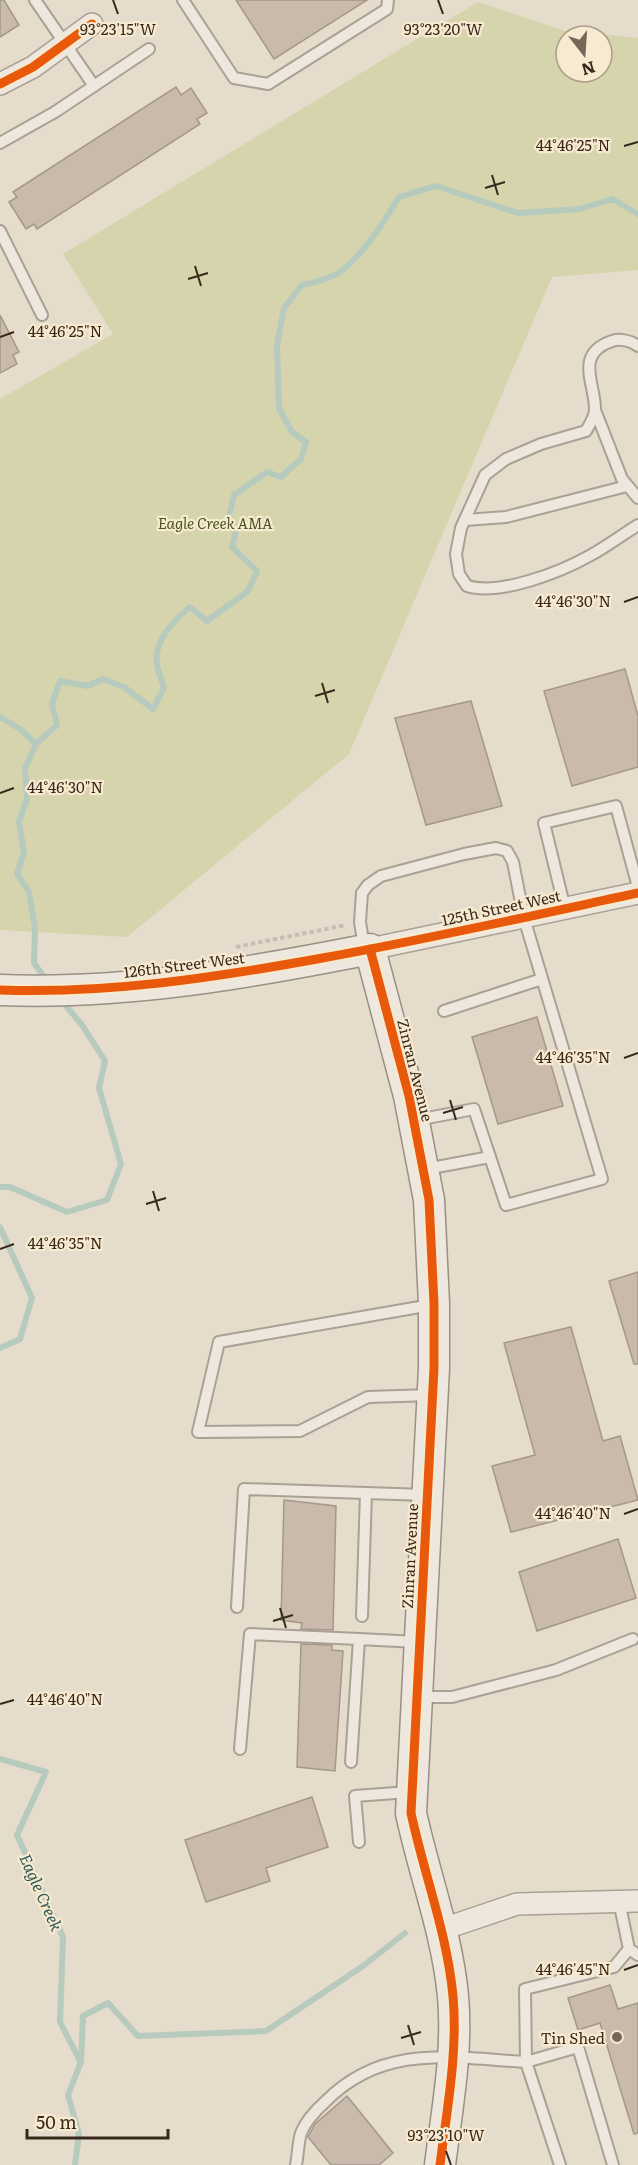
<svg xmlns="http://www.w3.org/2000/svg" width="638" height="2165" font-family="Literata,serif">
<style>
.green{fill:#d6d4ad;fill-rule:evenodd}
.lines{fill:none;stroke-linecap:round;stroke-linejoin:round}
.stream{stroke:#b7cabe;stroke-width:6}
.building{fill:#c9baac;stroke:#a5978a;stroke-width:1.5}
.lane-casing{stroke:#aaa195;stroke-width:14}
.street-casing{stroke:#aaa195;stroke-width:24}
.secondary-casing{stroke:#999084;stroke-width:33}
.path{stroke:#c5beb4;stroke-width:4;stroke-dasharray:4.5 3;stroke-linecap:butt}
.lane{stroke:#ede7dd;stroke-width:10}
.street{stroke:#ede7dd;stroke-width:21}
.secondary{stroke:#ede7dd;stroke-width:30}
.cycleway-casing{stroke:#f7ead0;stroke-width:13}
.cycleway{stroke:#e8590c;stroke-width:9}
.ticks{fill:none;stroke:#39291c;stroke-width:2}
.poi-dot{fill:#756859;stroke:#f7ead0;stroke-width:2}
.labels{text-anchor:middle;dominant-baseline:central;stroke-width:4.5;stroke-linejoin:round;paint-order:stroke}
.park-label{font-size:15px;font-style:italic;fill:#4b5622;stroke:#f7ead0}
.street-label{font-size:15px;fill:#39291c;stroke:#f7ead0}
.poi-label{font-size:15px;fill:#39291c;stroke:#f7ead0;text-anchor:end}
.water-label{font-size:16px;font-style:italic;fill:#2b5955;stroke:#f7ead0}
.ticks-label{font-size:15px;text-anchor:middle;fill:#39291c;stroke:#f7ead0;stroke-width:4.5;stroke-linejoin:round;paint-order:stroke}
</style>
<rect width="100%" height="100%" fill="#e5dccb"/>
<path class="green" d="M478 2 565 31 638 38V270L552 277 349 754 127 937 0 930V399L113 334 63 254ZM566 36H602V72H566Z"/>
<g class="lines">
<g class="stream">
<path d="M0 717 20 729 36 744"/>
<path d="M47 981 34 963 35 927 29 892 17 874 24 852 19 822 27 799 25 768 36 744 57 725 52 704 60 681 88 686 102 679 124 687 153 709 164 688C162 680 158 672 157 664 153 642 174 620 190 607L207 621 248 591 257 571 232 547 236 531 228 520 234 495 267 472 281 477 301 459 306 442 292 432 279 408 277 345 284 308 302 285C316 282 334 278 345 268 367 249 384 222 399 197L436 186 518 213 580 209 612 199 638 214"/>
<path d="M0 1187H10L67 1212 107 1200 121 1164 99 1088 105 1061 82 1025 62 1001"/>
<path d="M0 1227 32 1298 20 1339 0 1348"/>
<path d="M0 1759 46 1772 17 1835 63 1937 60 2022 80 2061"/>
<path d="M75 2165 79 2134 68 2095 81 2062 83 2016 108 2003 138 2036 266 2031 363 1966 405 1933"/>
</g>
</g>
<g class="building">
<path d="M0 0H4L19 25 0 37Z"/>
<path d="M236 0H367L274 59Z"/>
<path d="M176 87 181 95 191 88 207 113 197 119 200 124 37 229 34 224 26 229 9 202 17 197 13 192Z"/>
<path d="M0 315 19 352 13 355 17 364 0 373Z"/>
<path d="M625 669 638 716V767L572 786 544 691Z"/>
<path d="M471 701 502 806 426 825 395 718Z"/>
<path d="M537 1017 563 1106 498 1124 472 1037Z"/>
<path d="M638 1272V1364H634L609 1281Z"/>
<path d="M571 1327 603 1441 620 1436 638 1500 511 1532 492 1466 535 1455 504 1343Z"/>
<path d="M284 1500 336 1506 333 1630 301 1629 302 1623 281 1620Z"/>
<path d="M618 1539 636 1598 537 1631 519 1572Z"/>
<path d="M301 1644 332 1645V1650L343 1651 335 1771 297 1767Z"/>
<path d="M312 1797 328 1847 266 1868 270 1881 206 1902 185 1840Z"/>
<path d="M610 1985 618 2009 638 2003V2133L634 2134 600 2023 578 2030 568 1998Z"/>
<path d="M347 2096 393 2153 379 2165H331L308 2137 315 2124Z"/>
</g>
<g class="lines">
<g class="lane-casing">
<g id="lane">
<path d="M35 0 94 86"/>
<path d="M183 0 234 78 268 84 387 9 388 0"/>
<path d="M0 143 55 112 149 49"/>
<path d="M0 231 42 315"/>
<path d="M638 346C632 341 619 338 612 341 574 354 595 383 595 409 595 417 590 424 586 431L541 444 506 459 485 475 461 528 456 554 459 574 467 586C500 596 561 572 591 555 607 546 622 535 638 525"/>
<path d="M595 410 622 479 638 498"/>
<path d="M465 520 506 517 627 486"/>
<path d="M565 909 544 823 616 806 638 887"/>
<path d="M364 947 360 922 362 893 368 885 381 876 464 854 496 848 507 851 513 862 524 918 602 1179 506 1205 474 1109 417 1120"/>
<path d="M444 1011 542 979"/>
<path d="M426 1169 490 1157"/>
<path d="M431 1305 219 1342 198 1432 300 1431 368 1397 432 1395"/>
<path d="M237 1607 244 1489 366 1493"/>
<path d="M362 1616 366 1493 427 1495"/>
<path d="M417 1697H452L556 1670 633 1639"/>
<path d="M240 1749 250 1634 359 1639"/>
<path d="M351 1762 359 1639 417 1642"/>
<path d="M359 1842 355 1796 409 1792"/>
<path d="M619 1901 629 1949 638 1955"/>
<path d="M296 2165C298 2155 298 2143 301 2133 306 2120 316 2110 326 2101 384 2043 453 2058 526 2062L525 1989 614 1967 629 1949"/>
<path d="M560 2165 526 2062 578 2047 613 2165"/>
</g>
</g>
<g class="street-casing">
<g id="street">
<path d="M0 84 33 67 92 24"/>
<path d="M370 949 638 893"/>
<path d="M443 1929 517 1904 638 1901"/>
</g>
</g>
<g class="secondary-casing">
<path id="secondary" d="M0 990C124 995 249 973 370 949L409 1096 429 1200 434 1304V1368L411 1813C424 1874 447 1933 453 1996 458 2052 447 2109 440 2165"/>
</g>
<path class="path" d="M236 947 346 925"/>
<use href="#lane" class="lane"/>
<use href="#street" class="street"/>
<use href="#secondary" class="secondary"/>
<g class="cycleway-casing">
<g id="cycleway">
<path d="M0 84 33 67 92 24"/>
<path d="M370 949 409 1096 429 1200 434 1304V1368L411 1813C424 1874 447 1933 453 1996 458 2052 447 2109 440 2165"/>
<path d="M0 990C106 994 212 978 317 959 424 940 531 916 638 893"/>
</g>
</g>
<use href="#cycleway" class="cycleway"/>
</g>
<path class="ticks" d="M113 0 118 14M438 0 443 14M624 146 638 142M492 175 498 195M485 188 505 182M195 266 201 286M188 279 208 273M0 337 14 332M624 602 638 597M322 683 328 703M315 696 335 690M0 793 14 788M624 1058 638 1053M450 1100 456 1120M443 1113 463 1107M153 1191 159 1211M146 1204 166 1198M0 1249 14 1244M624 1514 638 1509M280 1608 286 1628M273 1621 293 1615M0 1704 14 1700M624 1970 638 1965M408 2025 414 2045M401 2038 421 2032M446 2151 451 2165"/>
<circle class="poi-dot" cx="617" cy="2037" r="6"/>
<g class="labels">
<g class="park-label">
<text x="215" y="522">Eagle Creek AMA</text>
</g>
<g class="street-label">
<text transform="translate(501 907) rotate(-12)">125th Street West</text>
<text transform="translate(184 964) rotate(-7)">126th Street West</text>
<text transform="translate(416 1070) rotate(76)">Zinran Avenue</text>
<text transform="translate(409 1556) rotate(-87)">Zinran Avenue</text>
</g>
<g class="poi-label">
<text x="605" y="2037">Tin Shed</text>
</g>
<g class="water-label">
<text transform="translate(42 1892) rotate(66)">Eagle Creek</text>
</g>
</g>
<g class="ticks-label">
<text x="118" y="35">93°23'15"W</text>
<text x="443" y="35">93°23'20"W</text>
<text x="573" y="151">44°46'25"N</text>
<text x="65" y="337">44°46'25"N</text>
<text x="573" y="607">44°46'30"N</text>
<text x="65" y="793">44°46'30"N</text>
<text x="573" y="1063">44°46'35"N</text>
<text x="65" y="1249">44°46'35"N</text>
<text x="573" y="1519">44°46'40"N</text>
<text x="65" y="1705">44°46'40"N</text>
<text x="573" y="1975">44°46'45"N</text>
<text x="446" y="2141">93°23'10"W</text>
</g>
<g transform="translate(584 54) rotate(163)"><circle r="28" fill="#f7ead0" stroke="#ab9d88" stroke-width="1.5"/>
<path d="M0-4.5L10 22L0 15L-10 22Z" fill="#756859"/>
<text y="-9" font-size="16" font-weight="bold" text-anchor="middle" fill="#39291c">N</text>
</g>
<path d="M27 2129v9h141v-9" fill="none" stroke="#39291c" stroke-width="3"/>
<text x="36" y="2129" font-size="18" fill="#39291c" stroke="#f7ead0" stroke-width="4.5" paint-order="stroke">50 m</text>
</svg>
